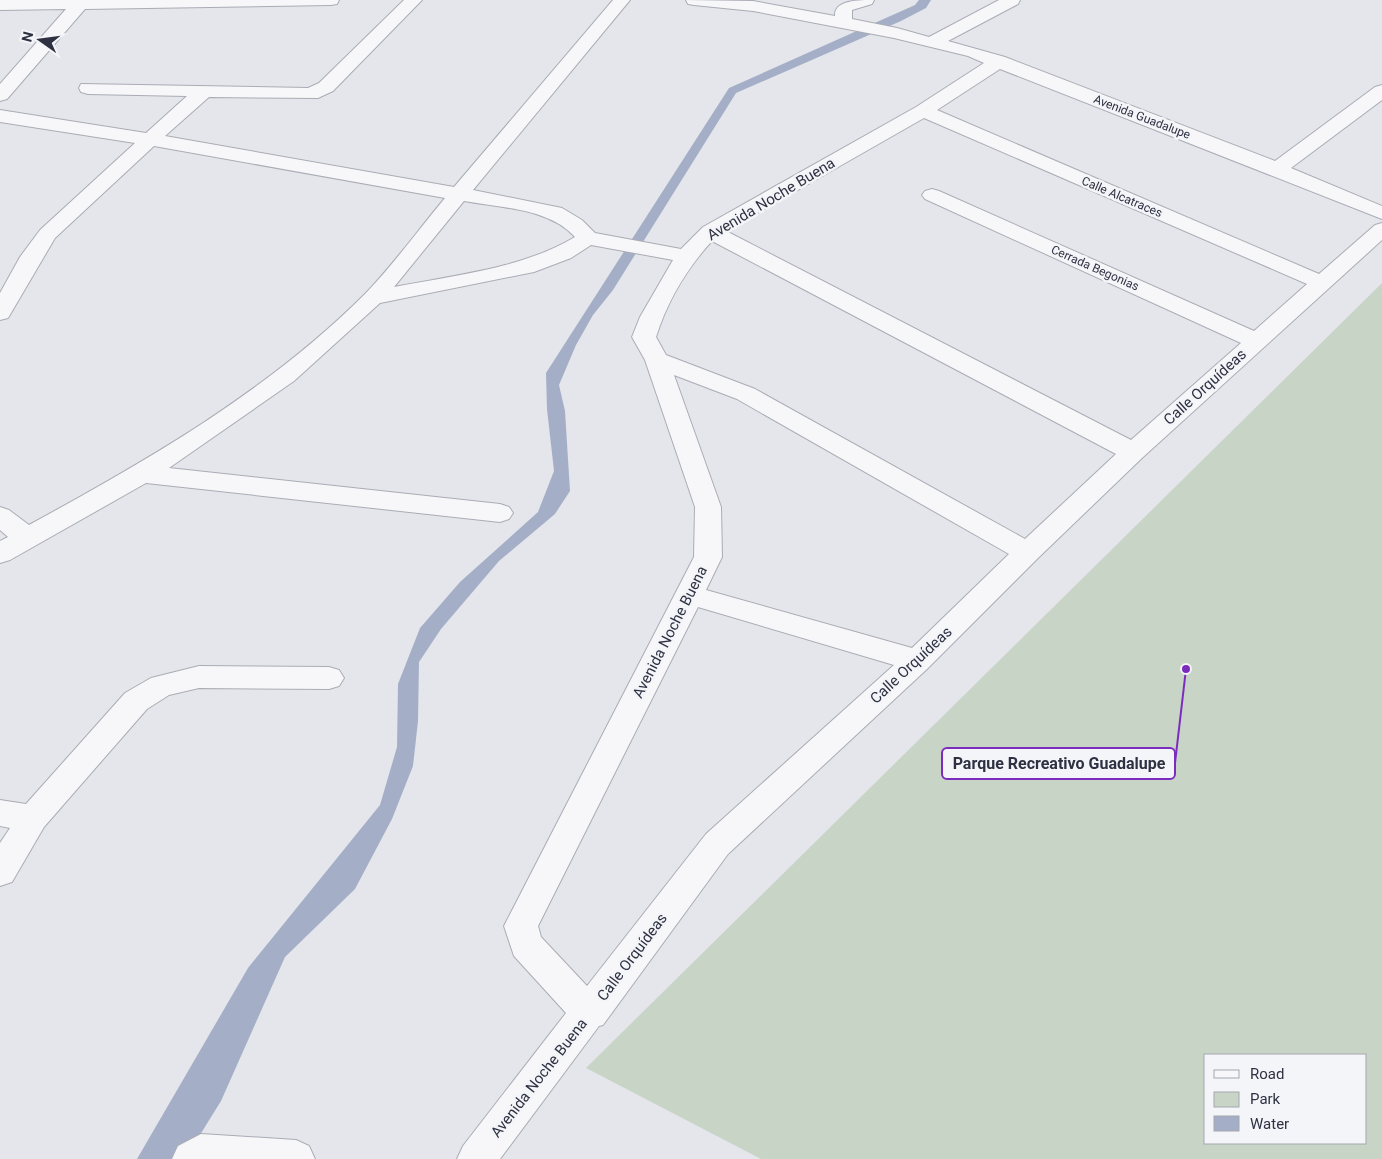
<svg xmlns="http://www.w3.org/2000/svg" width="1382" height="1159" font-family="Roboto,sans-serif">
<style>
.green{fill:#c8d4c6;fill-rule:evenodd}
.water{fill:#a4afc7}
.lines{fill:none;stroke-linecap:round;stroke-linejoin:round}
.minor-casing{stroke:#aaacb5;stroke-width:2}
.minor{fill:#f7f7f9;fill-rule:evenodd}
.labels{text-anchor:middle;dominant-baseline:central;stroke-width:5;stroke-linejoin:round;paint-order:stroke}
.far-street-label{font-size:12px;fill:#2e3142;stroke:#f4f5f8}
.street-label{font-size:15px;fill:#2e3142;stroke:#f4f5f8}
.leader{fill:none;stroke:#7b2cbf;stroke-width:2}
.callout-dot{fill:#7b2cbf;stroke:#f4f5f8;stroke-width:2}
.callout{fill:#f4f5f8;stroke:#7b2cbf;stroke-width:2}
.callout-label{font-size:16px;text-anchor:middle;font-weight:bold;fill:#2e3142}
</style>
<rect width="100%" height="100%" fill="#e4e6eb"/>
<path class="green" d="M1382 283V1159H761L586 1068ZM1206 1055H1366V1143H1206Z"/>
<path class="water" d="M919 0H931L926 8 901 21 736 93 613 290 593 315 576 345 559 385 565 411 570 491 555 514 499 561 441 629 419 662 418 721 413 766 392 819 355 889 285 957 221 1101 185 1159H137L248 968 380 805 397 747 398 684 420 628 460 582 538 512 554 471 547 409 546 373 729 88 915 5Z"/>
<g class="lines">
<g class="minor-casing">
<g id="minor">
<path d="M0 0H339L337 4 331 5 85 9 7 99 0 101V84L66 9 0 10Z"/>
<path d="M404 0H422L333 91 318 98 209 97 165 136 454 187 613 0H630L473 190 562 208 582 220 595 233 681 249 703 227 916 107 984 63 968 56 894 38 753 11 694 5 688 4 686 0 753 1 835 16C834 0 858 0 874 0L872 4 852 10V19L897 28 929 37 999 0H1020L1018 4 948 41 1005 57 1275 161 1375 87 1382 85V100L1291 168 1382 206V219L1000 69 937 110 1319 274 1375 225 1382 223V240L1142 458 1037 559 927 669 728 854 603 1025 599 1026 500 1159H457L463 1146 566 1013 514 956 504 926 694 557 695 507 645 360 632 337 640 317 673 260 591 245 571 258 534 272 380 303 294 381 169 468 500 504 509 507 513 513 509 519 500 522 146 483 10 560 0 563V541L8 537 0 530V507L9 510 29 525C148 460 268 391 365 294 394 264 419 229 445 198L154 146 55 238 11 313 8 318 0 320V293L20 257 40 230 135 143 0 122V110L146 133 187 96 88 94 81 92 79 88 81 84 308 88 319 83ZM924 118 1307 284 1254 331 939 191 932 189 925 191 922 195 925 199 1241 343 1131 440 726 231ZM464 201C501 208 549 208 575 237 521 269 455 275 394 287ZM712 241 1116 454 1025 539 755 389 666 355 656 337C667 302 687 268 712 241ZM674 375 737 399 1009 554 912 648 706 590 722 557 721 507ZM698 607 894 665 706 834 587 986 541 937 538 926Z"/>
<path d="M199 666 329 667 339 670 344 678 339 686 329 689 199 688 169 695 147 709 44 827 12 882 0 886V843L10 828 0 826V800L26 804 125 693 151 678Z"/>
<path d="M201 1134 296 1140 309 1146 315 1159H172L178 1146Z"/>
</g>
</g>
<use href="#minor" class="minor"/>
</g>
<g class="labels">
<g class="far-street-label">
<text transform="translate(1142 117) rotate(21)">Avenida Guadalupe</text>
<text transform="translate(1122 197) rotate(23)">Calle Alcatraces</text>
<text transform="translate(1095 268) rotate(24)">Cerrada Begonias</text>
</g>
<g class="street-label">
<text transform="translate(771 199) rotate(-31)">Avenida Noche Buena</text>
<text transform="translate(1205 387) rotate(-42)">Calle Orquídeas</text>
<text transform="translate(670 632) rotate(-63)">Avenida Noche Buena</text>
<text transform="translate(911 665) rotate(-43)">Calle Orquídeas</text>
<text transform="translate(632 957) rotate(-53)">Calle Orquídeas</text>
<text transform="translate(539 1078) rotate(-52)">Avenida Noche Buena</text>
</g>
</g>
<path class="leader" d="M1186 669L1175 763"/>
<circle class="callout-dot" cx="1186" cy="669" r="5"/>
<rect class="callout" x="942" y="748" width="233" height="31" rx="5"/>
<g class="callout-label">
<text x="1059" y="769">Parque Recreativo Guadalupe</text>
</g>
<rect x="1204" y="1054" width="162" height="90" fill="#f4f5f8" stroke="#a5a7af"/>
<rect x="1214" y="1070" width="25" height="8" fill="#f7f7f9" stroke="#a5a7af"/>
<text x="1250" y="1079" font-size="15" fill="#2e3142">Road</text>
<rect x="1214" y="1092" width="25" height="15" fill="#c8d4c6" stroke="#a5a7af"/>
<text x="1250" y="1104" font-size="15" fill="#2e3142">Park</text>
<rect x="1214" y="1116" width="25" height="15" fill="#a4afc7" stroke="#a5a7af"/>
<text x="1250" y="1129" font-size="15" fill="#2e3142">Water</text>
<g transform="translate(40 40) rotate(284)" stroke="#f4f5f8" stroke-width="4" paint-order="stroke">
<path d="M0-4L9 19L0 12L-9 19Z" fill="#2e3142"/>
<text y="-8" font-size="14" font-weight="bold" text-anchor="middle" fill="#2e3142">N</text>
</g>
</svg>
